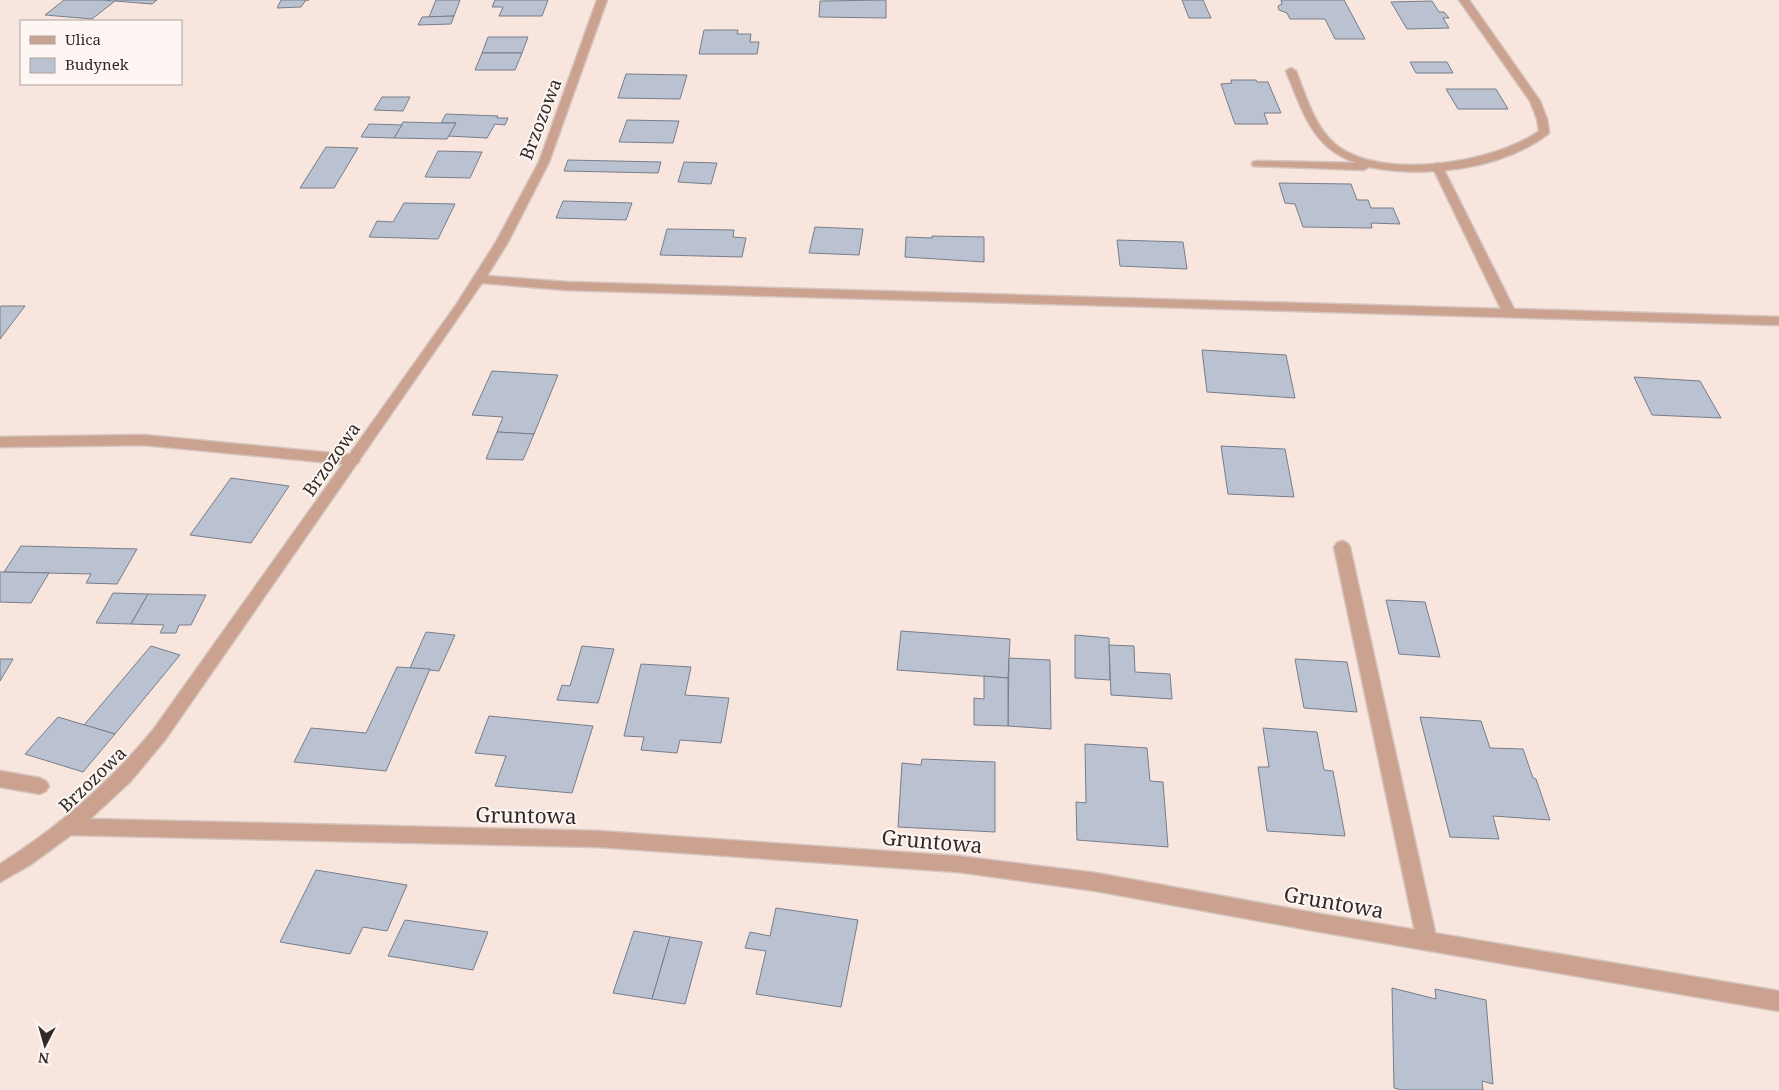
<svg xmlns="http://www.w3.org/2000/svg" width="1779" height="1090" font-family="'Noto Serif',serif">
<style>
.building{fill:#bac2d1;stroke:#767d8a}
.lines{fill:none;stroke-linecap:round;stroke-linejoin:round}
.service-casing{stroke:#d4c4bd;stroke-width:3}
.minor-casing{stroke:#d4c4bd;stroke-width:3}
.service{fill:#cba290;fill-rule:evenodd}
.minor{fill:#cba290;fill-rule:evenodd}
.labels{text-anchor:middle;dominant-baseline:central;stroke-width:4;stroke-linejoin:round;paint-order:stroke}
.street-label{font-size:18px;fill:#312a27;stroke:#fdf6f2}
.near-street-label{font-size:21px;fill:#312a27;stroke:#fdf6f2}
</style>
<rect width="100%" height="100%" fill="#f8e6de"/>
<g class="building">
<path d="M64 0H101L115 1 92 19 45 15Z"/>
<path d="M116 0H157L152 4 115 1Z"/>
<path d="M306 0 301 7 277 8 281 0H309Z"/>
<path d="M436 0H460L454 16 429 17Z"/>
<path d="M495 0H548L542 16H499L503 7H492Z"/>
<path d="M886 0V18L819 17 820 1Z"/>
<path d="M1182 0H1203L1211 18H1189Z"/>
<path d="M1281 0H1344L1365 39H1335L1325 19H1290L1287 13 1279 10 1278 6 1282 4Z"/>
<path d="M1432 1 1439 12H1444L1449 18H1443L1449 28 1407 29 1391 2Z"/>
<path d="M454 16 451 24 418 25 422 17Z"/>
<path d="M704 30H738L737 34H751L750 42H759L757 54H699Z"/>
<path d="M488 37H528L522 53H482Z"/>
<path d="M482 53H522L515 70H475Z"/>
<path d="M1410 62H1447L1453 73H1416Z"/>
<path d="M626 74 687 75 680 99 618 98Z"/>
<path d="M1231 80H1256L1257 82H1268L1281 113H1264L1268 124H1235L1221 84 1232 83Z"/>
<path d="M1446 89H1496L1508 109H1458Z"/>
<path d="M382 97H410L403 111 374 110Z"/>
<path d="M446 114 498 116 497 118H508L505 125 495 124 487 138 448 136 456 123H441Z"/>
<path d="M627 120 679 121 673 143 619 142Z"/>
<path d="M403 122 441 123H456L447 139 394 138Z"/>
<path d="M369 124 402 125 394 138 361 137Z"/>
<path d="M326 147 358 148 334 188H300Z"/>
<path d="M438 151 482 152 470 178 425 177Z"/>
<path d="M568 160 661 162 658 173 564 171Z"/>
<path d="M684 162 717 163 711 184 678 182Z"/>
<path d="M1279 183 1351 184 1357 200H1368L1371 208H1393L1400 224 1371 223 1372 228 1303 227 1295 204 1285 203Z"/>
<path d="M563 201 632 203 626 220 556 218Z"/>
<path d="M404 203 455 204 438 239 369 237 377 221 393 222Z"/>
<path d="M815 227 863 229 859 255 809 253Z"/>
<path d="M667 229 734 230 733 237 746 238 742 257 660 255Z"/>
<path d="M932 236 984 237V262L905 257 906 237 932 238Z"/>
<path d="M1117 240 1183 242 1187 269 1120 266Z"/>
<path d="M1 306H25L0 339V307Z"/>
<path d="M1202 350 1286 355 1295 398 1207 392Z"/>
<path d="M492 371 558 375 534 434 497 432 503 417 472 415Z"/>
<path d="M1634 377 1700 381 1721 418 1652 415Z"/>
<path d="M497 432 534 434 523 460 486 459Z"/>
<path d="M1221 446 1285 449 1294 497 1228 494Z"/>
<path d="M231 478 289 486 251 543 190 535Z"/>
<path d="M21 546 137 549 117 584 86 583 91 574 4 572Z"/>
<path d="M0 572H4L49 573 31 603 0 602Z"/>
<path d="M113 593 148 594 131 624 96 623Z"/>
<path d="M148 594 206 595 191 625H179L176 633H160L164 625 131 624Z"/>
<path d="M1386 600 1425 602 1440 657 1399 654Z"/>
<path d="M901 631 1010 639 1008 678 897 670Z"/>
<path d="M426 632 455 635 439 671 410 668Z"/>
<path d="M1075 635 1109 638 1110 680 1075 678Z"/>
<path d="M1109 645 1134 646 1135 672 1170 674 1172 699 1111 695Z"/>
<path d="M151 646 180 655 115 734 84 725Z"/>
<path d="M582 646 614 649 598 703 557 700 562 685 570 686Z"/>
<path d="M1009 658 1050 660 1051 729 1008 726Z"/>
<path d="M0 659H13L0 681Z"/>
<path d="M1295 659 1347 662 1357 712 1304 708Z"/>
<path d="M641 664 691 667 685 695 729 698 721 743 680 740 677 753 641 750 644 737 624 736Z"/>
<path d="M397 667 430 669 386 771 294 762 311 728 366 733Z"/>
<path d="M984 676 1008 678V726L974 725V698L984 699Z"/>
<path d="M489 716 593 726 572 793 495 786 506 756 475 753Z"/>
<path d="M58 717 115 734 83 772 25 754Z"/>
<path d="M1420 717 1481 721 1490 748 1523 749 1533 778 1536 779 1550 820 1493 816 1499 839 1450 837Z"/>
<path d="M1263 728 1317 732 1324 770 1333 771 1345 836 1267 831 1258 767H1269Z"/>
<path d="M1085 744 1147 748 1150 781 1163 782 1168 847 1077 840 1076 802 1086 803Z"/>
<path d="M922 759 995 762V832L898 827 902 763 921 765Z"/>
<path d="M316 870 407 885 387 931 363 927 350 954 280 942Z"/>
<path d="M776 908 858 920 841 1007 756 994 766 951 745 948 750 932 770 936Z"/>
<path d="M405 920 488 932 473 970 388 956Z"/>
<path d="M634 931 670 937 652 999 613 993Z"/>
<path d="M670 937 702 942 685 1004 652 999Z"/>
<path d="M1392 988 1436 999 1435 989 1486 1000 1493 1084 1482 1081 1483 1090H1402L1394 1088Z"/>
</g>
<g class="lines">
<g class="service-casing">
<g id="service">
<path d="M1459 0H1469L1540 101 1547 119 1549 132 1548 134C1500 170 1427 178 1369 167L1364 170 1253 166 1252 164 1253 162 1257 161 1356 163C1311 147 1303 111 1286 71L1291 68 1296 71C1306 96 1314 126 1335 144 1380 182 1495 163 1539 131L1537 119 1530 101Z"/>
<path d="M144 435 353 455 358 457 360 460 358 463 353 465 144 445 0 447V437Z"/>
<path d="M1342 541 1347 543 1350 547 1437 941 1434 947 1427 950 1420 947 1417 941 1334 547 1337 543Z"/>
<path d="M0 771 40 778 46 781 49 786 46 791 40 794 0 787Z"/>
</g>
</g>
<g class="minor-casing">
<path id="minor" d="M597 0H607L549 162 508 242 487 276 566 282 1501 309 1432 166 1437 163 1442 166 1514 309 1779 317V325L566 290 482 283 165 740 130 782 90 819 598 831 958 856 1096 873 1315 913 1779 991V1011L1315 931 1096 891 958 872 598 847 71 835 30 865 0 882V864C59 827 109 783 153 730L456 305 496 242 539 162Z"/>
</g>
<use href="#service" class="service"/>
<use href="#minor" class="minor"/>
</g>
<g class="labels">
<g class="street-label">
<text transform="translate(540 119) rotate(-69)">Brzozowa</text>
<text transform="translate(331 459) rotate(-55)">Brzozowa</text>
<text transform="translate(92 779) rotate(-44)">Brzozowa</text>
</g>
<g class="near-street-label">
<text transform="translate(526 815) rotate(1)">Gruntowa</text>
<text transform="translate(932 841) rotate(5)">Gruntowa</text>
<text transform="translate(1334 902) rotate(10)">Gruntowa</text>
</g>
</g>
<rect x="20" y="20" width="162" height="65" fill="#fdf6f2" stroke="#aba4a1"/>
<rect x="30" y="36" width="25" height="8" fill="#cba290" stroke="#aba4a1"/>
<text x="65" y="45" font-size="15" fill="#312a27">Ulica</text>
<rect x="30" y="58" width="25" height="15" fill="#bac2d1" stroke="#aba4a1"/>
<text x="65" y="70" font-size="15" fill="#312a27">Budynek</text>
<g transform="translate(45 1045) rotate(186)" stroke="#fdf6f2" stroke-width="4" paint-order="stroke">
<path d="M0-4L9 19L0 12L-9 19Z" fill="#312a27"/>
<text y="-8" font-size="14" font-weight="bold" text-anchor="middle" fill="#312a27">N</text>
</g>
</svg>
